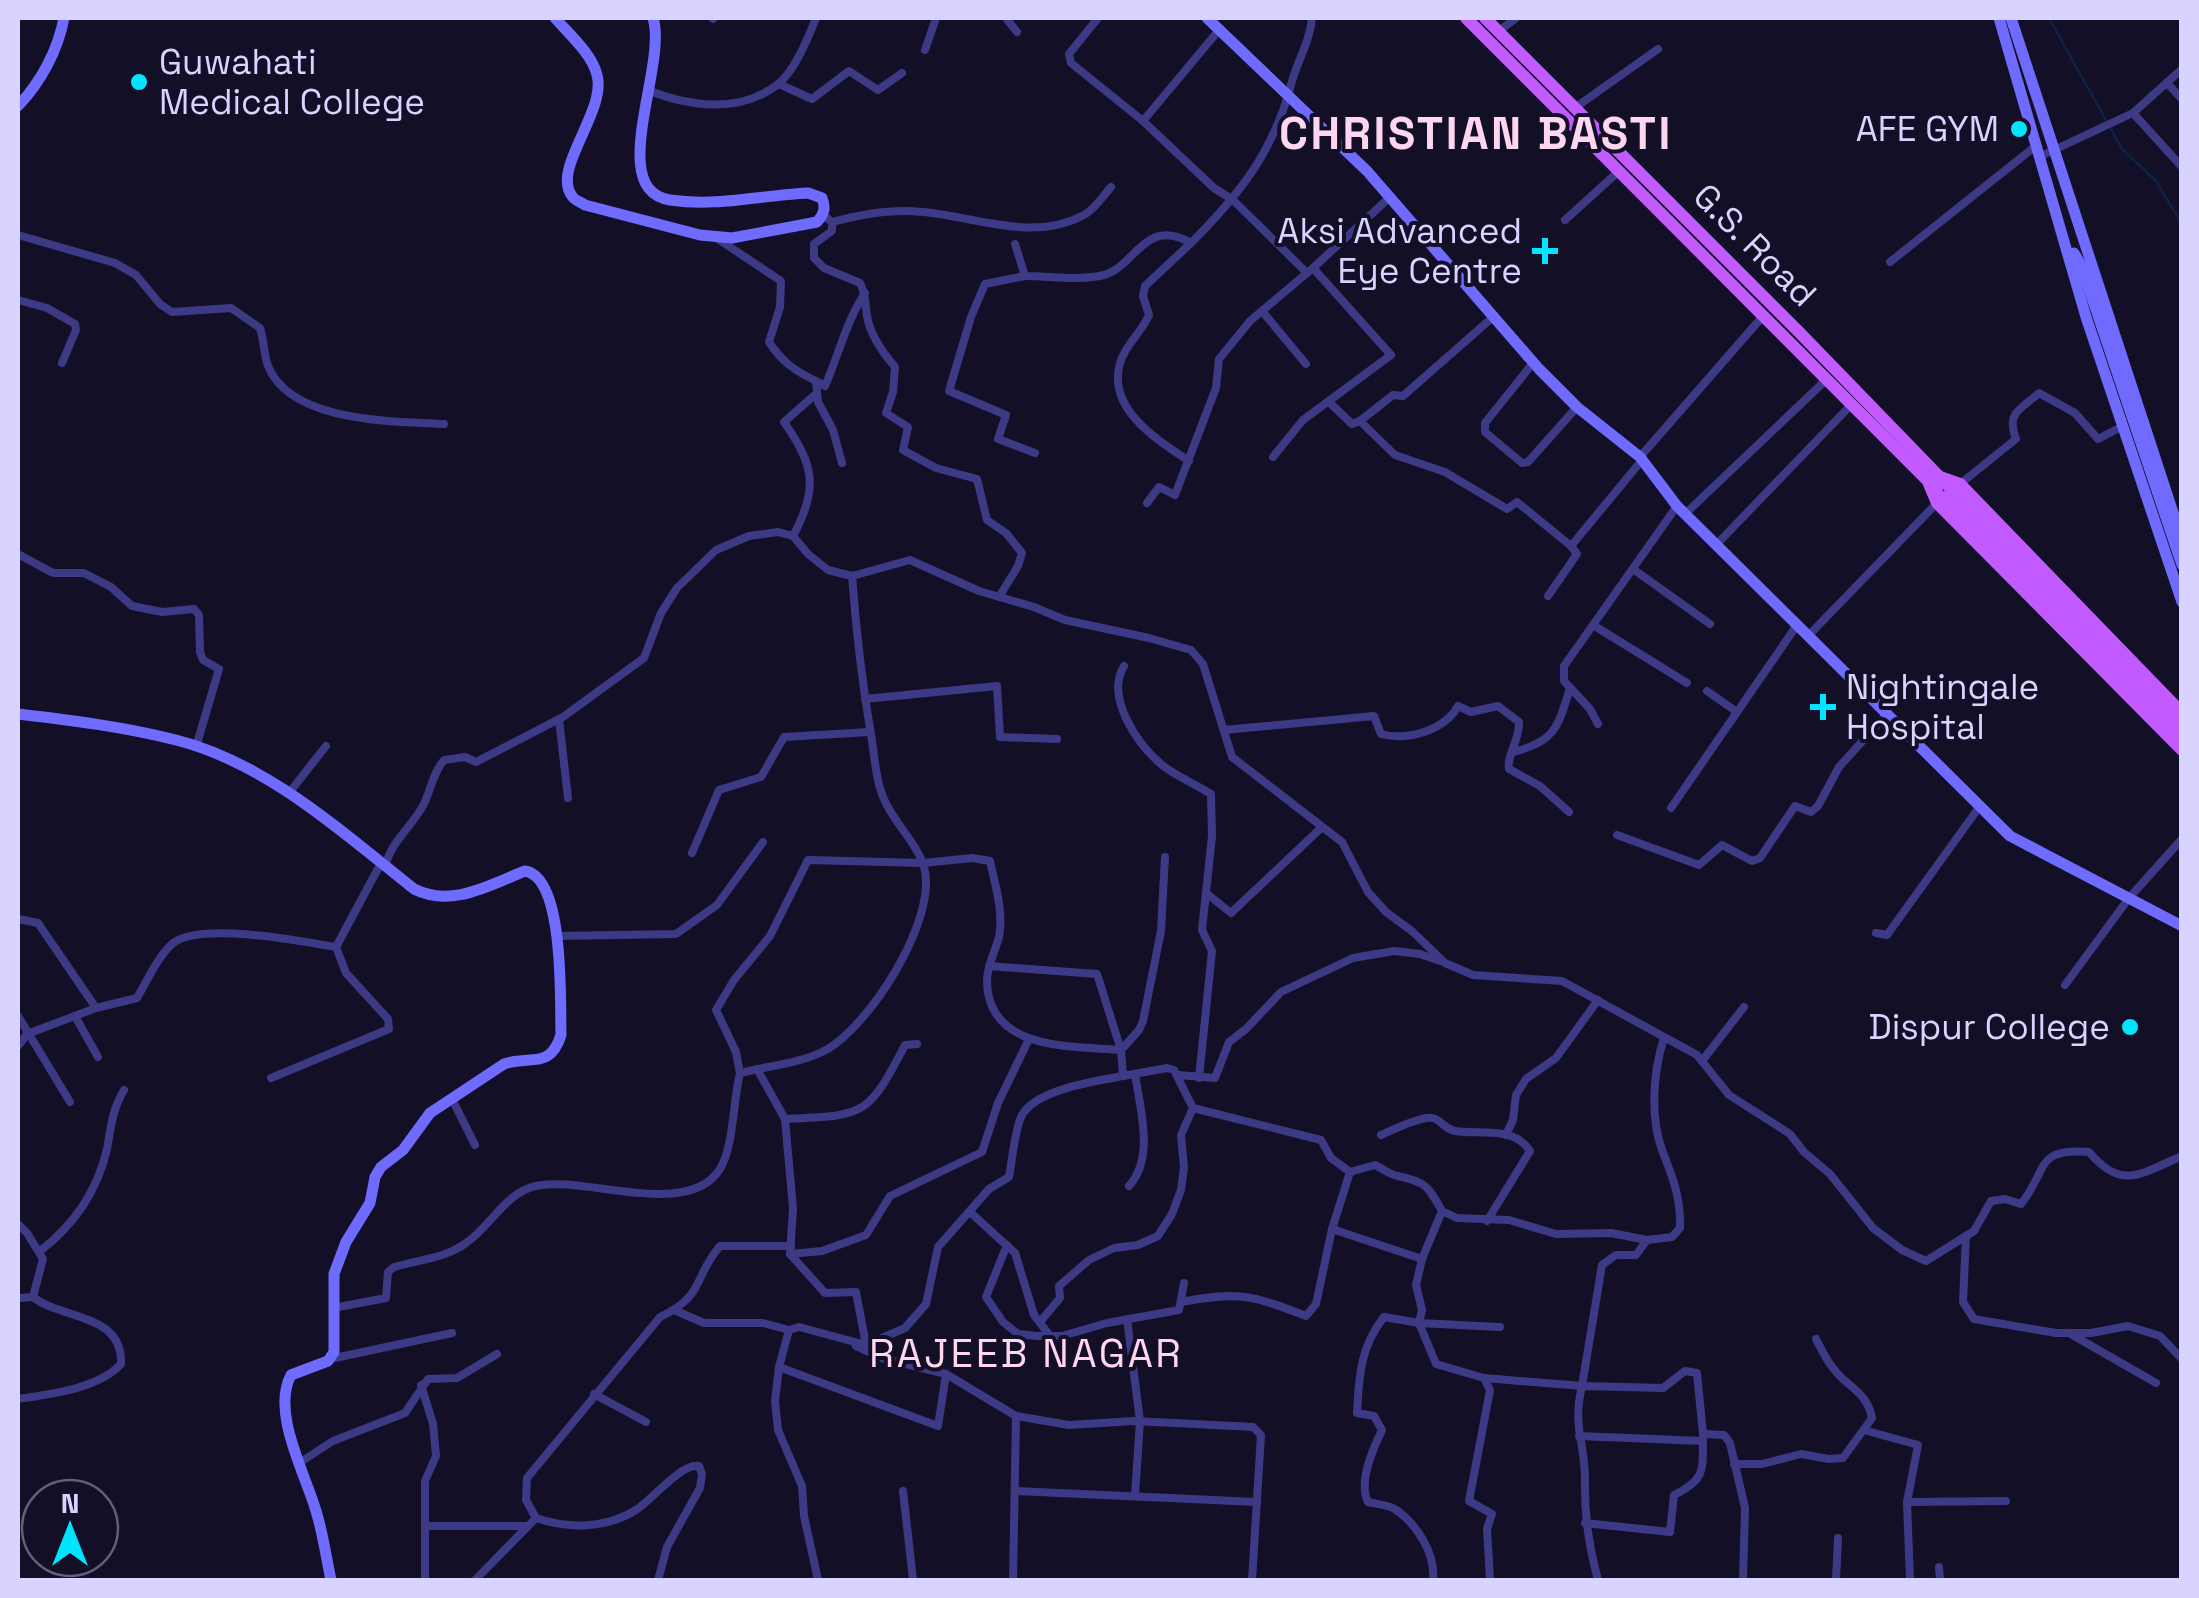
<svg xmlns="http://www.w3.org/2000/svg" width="2199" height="1598" font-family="'Space Grotesk',sans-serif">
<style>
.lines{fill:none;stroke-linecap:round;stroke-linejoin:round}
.stream{stroke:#0c2248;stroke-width:2.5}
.street{stroke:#3d3a85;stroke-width:8}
.secondary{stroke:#6f6bff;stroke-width:11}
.primary{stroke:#c25bff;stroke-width:12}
.primary-bridge{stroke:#c25bff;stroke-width:12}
.poi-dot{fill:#00e5ff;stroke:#130f26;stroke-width:4}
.labels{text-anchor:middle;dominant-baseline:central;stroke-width:8;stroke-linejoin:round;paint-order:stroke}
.poi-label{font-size:35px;fill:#d9d4ff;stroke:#130f26;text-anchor:end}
.street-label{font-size:35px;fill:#d9d4ff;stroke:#130f26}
.quarter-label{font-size:40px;letter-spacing:2.5px;fill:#ffd6f0;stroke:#130f26}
.district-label{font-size:45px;font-weight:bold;letter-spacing:2.5px;fill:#ffd6f0;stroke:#130f26}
</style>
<rect width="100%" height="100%" fill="#130f26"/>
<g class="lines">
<path class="stream" d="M2049 18 2122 149 2156 181 2182 224"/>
<g class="street">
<path d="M1006 18 1017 32"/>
<path d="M1098 18 1069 54 1071 63 1143 121"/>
<path d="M713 19 714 18"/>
<path d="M1219 30 1143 121 1214 188 1233 200 1307 273 1313 268 1391 355 1303 420 1273 457"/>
<path d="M1499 31 1516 18"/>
<path d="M925 50 936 18"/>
<path d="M2167 83 2182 99"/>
<path d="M779 84 812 99 849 71 878 90 902 73"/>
<path d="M650 91C691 107 740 113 777 85 795 71 808 38 816 18"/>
<path d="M1576 107 1658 49"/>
<path d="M2133 113 2182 167"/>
<path d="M2041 156 2133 113 2182 69"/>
<path d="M823 215 832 222V231L814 244V258L824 268 860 283C866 294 865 304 867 316 870 335 883 353 895 367L893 392 886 413 908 427 903 450 936 468 977 479 987 520 1006 533 1022 553 1018 566 999 597"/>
<path d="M1565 220 1618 172"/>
<path d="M832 222C858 215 883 210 909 211 967 212 1028 245 1084 215 1095 209 1103 196 1111 187"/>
<path d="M18 235 115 263 136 275 160 304 172 312 231 308 260 328C264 340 264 355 268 366 291 423 393 421 444 424"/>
<path d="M718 239 781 281 780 307 769 342C782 362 795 371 816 381L818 402 833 430 842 463"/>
<path d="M1015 244 1025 276C1050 276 1080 281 1104 275 1136 266 1145 216 1191 243 1240 194 1273 152 1291 85 1297 61 1310 42 1312 18"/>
<path d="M1890 262 2037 145"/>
<path d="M1313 268 1390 197"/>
<path d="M1025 276 985 284 971 317 949 391 1006 415 998 439 1035 453"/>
<path d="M18 300 47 308 75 324 76 330 62 363"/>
<path d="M1262 311 1306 364"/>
<path d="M1533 363 1485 423V432L1522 463 1528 462 1577 407"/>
<path d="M816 381 825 386C839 354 846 322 865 293"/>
<path d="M1329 402 1352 424 1360 421 1395 455 1445 472 1507 509 1517 502 1571 546 1642 460"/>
<path d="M1360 421 1393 395 1403 396 1493 317"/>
<path d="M1640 457 1763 316"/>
<path d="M1189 461C1156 439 1107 409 1120 363 1125 345 1142 332 1149 315L1143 296 1145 286 1191 243"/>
<path d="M1960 484 2016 439C2006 412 2020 410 2039 393L2075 413 2098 439 2123 426"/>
<path d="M1147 503 1159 487 1175 495 1216 388 1219 359 1250 321 1307 273"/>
<path d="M1685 514 1826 380"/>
<path d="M793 536C819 488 814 465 784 422L817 393"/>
<path d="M1716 545 1851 405"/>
<path d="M18 554 53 573H84L111 587 132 606 162 612 194 609 199 615 200 652 203 660 219 669 196 747"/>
<path d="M1633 569 1710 624"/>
<path d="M1548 596 1577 554 1571 546"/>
<path d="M1593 625 1687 683"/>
<path d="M1808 636 1937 503"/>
<path d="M1124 666C1105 697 1137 744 1162 765 1176 776 1195 784 1211 794L1212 836 1202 930 1212 951 1199 1078"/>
<path d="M1707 691 1737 712"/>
<path d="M865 699 997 686 1000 737 1057 739"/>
<path d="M559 719 568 798"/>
<path d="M1598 724 1590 709 1564 681V666L1677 506"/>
<path d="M1224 730 1374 716 1381 734C1407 741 1444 731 1458 706L1471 712 1498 706 1519 722C1520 739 1506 757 1509 769L1540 786 1569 812"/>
<path d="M1513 752C1555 742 1558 727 1570 688"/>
<path d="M289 793 326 746"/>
<path d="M1671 808 1797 625"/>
<path d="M1617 835 1699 865 1722 845 1752 861 1760 858 1795 806 1811 812 1818 806 1839 767 1887 714"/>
<path d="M692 853 719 790 761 777 784 737 870 732"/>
<path d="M385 867C391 841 412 827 424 804 431 789 433 773 444 760L465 757 476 762 563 717 644 658 661 613 677 588 716 550 749 536 778 532 793 536 808 554 828 570 852 576 910 560 979 591 1034 607 1065 620 1149 638 1191 650 1203 664 1232 757 1342 842 1368 892 1386 912 1413 932 1445 963 1473 975 1562 981 1697 1055 1729 1095 1790 1134 1804 1152 1830 1174 1873 1228 1902 1250 1926 1261 1974 1231 1991 1201 2005 1199 2021 1204C2049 1169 2034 1148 2089 1152 2122 1191 2140 1174 2182 1156"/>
<path d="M1206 893 1231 913 1322 827"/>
<path d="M18 919 38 923 96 1008 27 1034 18 1046"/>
<path d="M1876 933 1887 935 1980 806"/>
<path d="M558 936 676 934 717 905 763 842"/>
<path d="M989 966 1097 974 1121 1050 1139 1030 1143 1021 1161 931 1165 857"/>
<path d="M2065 985 2129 898 2182 839"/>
<path d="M96 1008 137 998C147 981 157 958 172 944 197 921 302 941 336 947"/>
<path d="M18 1016 70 1102"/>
<path d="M75 1016 98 1057"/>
<path d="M1702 1061 1744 1007"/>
<path d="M757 1069 785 1119 793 1209 790 1254 825 1293 856 1292 866 1345"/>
<path d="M740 1073 736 1052 716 1010 734 980 770 936 808 860 923 863 972 858 990 861C995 884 1004 913 999 937 995 952 987 966 987 981 988 1051 1071 1046 1121 1050L1123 1076C1096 1081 1037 1089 1022 1115 1015 1128 1012 1161 1009 1177L989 1189 938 1247 926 1304 905 1328 866 1345 799 1327 789 1330 779 1367 775 1401 778 1430 802 1486 804 1516 818 1580"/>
<path d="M1179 1075 1215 1078 1229 1042 1246 1029 1281 992 1353 958 1394 951 1420 954 1440 961"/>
<path d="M1123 1076 1167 1068 1174 1070 1193 1108 1321 1140 1331 1158 1350 1172 1332 1229 1422 1259 1416 1285 1422 1310 1419 1323 1384 1317C1360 1347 1359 1377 1357 1413L1374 1416 1382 1430C1373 1449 1358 1482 1368 1502 1376 1504 1387 1505 1393 1508 1416 1522 1436 1554 1433 1580"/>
<path d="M271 1078 389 1029 388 1019 346 973 336 947 381 863"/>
<path d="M452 1099 475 1145"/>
<path d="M785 1119C865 1115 867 1118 905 1045L917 1044"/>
<path d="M1381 1135C1395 1129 1412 1120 1427 1118 1440 1116 1443 1129 1455 1131 1480 1135 1513 1125 1530 1151L1487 1221"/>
<path d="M1506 1135 1513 1120 1516 1095 1526 1079 1556 1058 1598 1000"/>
<path d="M1350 1172 1375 1165C1382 1168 1390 1175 1398 1176 1426 1182 1428 1186 1442 1211"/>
<path d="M1129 1186C1155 1157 1140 1109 1135 1074"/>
<path d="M971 1213 1015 1253 1034 1315 1050 1336"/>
<path d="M18 1224 27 1233 43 1259 33 1297C62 1320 123 1313 121 1364 98 1389 50 1394 18 1399"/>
<path d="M1966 1236 1963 1302 1974 1319 2056 1333H2091L2128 1326 2160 1336 2182 1359"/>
<path d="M1007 1245 986 1297 1003 1322 1018 1334 1037 1336H1062L1107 1323 1179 1310 1184 1283"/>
<path d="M40 1251C74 1225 97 1192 107 1149 111 1127 112 1110 124 1090"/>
<path d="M790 1254 822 1251 866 1235 890 1196 982 1152 998 1103 1029 1039"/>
<path d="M1422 1259 1442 1211 1457 1218 1509 1220 1556 1234 1611 1233 1647 1240"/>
<path d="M18 1298 33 1297"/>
<path d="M1181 1302C1240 1291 1251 1295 1306 1316L1316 1304 1332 1229"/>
<path d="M333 1308 386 1298 388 1272 394 1267C418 1260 446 1258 466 1243 490 1227 506 1192 536 1186 583 1175 688 1220 720 1169 734 1146 733 1100 740 1073 767 1066 797 1064 822 1052 867 1031 939 919 924 867 916 840 888 818 880 788 875 771 874 752 871 735 862 682 856 629 852 576"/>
<path d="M674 1310 704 1323H763L789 1330"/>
<path d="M1127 1319 1140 1421 1135 1495"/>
<path d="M1040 1322 1060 1298 1059 1286 1089 1260 1114 1248 1138 1245 1158 1236 1172 1214 1181 1190 1184 1168 1181 1135 1193 1108"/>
<path d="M2069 1333 2156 1383"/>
<path d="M856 1346 882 1358 946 1374 1016 1416 1013 1580"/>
<path d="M330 1359 452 1333"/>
<path d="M779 1367 938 1426 946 1374"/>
<path d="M1484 1378 1582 1386 1602 1265 1616 1255H1636L1647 1240 1672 1237 1680 1228C1681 1198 1673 1178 1662 1150 1650 1117 1653 1072 1664 1038"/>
<path d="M421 1385 433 1424 436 1456 425 1481V1580"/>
<path d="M594 1394 646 1422"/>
<path d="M1016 1416 1069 1425 1134 1421 1253 1427 1261 1435 1252 1580"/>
<path d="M1864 1430 1918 1445 1907 1502 2006 1501"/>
<path d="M1579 1436 1703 1441"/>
<path d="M299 1463 333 1441 405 1413 428 1379 457 1378 497 1354"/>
<path d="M1734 1464H1762L1801 1454 1829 1459 1843 1458 1872 1418C1867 1394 1853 1390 1838 1374 1828 1364 1822 1351 1816 1339"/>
<path d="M903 1491 913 1580"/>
<path d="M1015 1491 1257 1502"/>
<path d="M1907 1502 1910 1580"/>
<path d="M1585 1523 1670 1532 1674 1495C1708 1478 1702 1469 1703 1434"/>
<path d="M425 1526H527"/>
<path d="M1939 1567 1940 1580"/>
<path d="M475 1580 536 1518"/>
<path d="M658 1580 667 1547 700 1488 702 1474 699 1466C681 1463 653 1499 636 1510 605 1529 569 1529 536 1518L526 1500 527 1478 660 1317C706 1295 692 1279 720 1246H791"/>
<path d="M1490 1580 1487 1529 1492 1514 1469 1501 1490 1390 1484 1378 1436 1364 1419 1323 1500 1327"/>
<path d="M1598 1580C1589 1547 1584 1514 1585 1479 1585 1442 1572 1427 1582 1386L1663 1388 1685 1371 1697 1373 1703 1434 1724 1435 1730 1443 1745 1508 1743 1580"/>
<path d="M1836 1580 1838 1538"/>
</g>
<g class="secondary">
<path d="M555 18C569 34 592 54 597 75 607 111 551 169 572 196 575 201 581 202 585 205L700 235 732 238 817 222C824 214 826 208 822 198L808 193C762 195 717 207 670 200 605 190 668 65 653 18"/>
<path d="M1207 18 1367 171 1539 369 1577 407 1640 457 1677 506 2010 836 2182 926"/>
<path d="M1999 18 2086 317 2182 602"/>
<path d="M2011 18 2182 540"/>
<path d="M18 106C41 82 58 50 64 18"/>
<path d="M2074 253 2081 265 2182 565"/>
<path d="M18 714C70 720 125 727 176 740 267 763 342 832 414 889 452 908 489 885 525 871 565 877 560 1002 561 1035 550 1070 530 1055 504 1064L430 1113 403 1150 381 1167 375 1177 370 1203 346 1242 334 1274V1352L328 1361 291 1375C271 1412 305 1473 316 1511 323 1533 326 1557 331 1580"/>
</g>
<g class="primary">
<path d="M1466 18 1937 490"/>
<path d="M1485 18 1800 333 2182 727"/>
<path d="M1937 476 1960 484 2182 713"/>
<path d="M1929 484 1937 503 2182 750"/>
</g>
<path class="primary-bridge" d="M1944 497 2182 741"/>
</g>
<g class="poi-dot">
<circle cx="139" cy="82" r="10"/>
<circle cx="2019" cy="129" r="10"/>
<path d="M1540 236h10v10h10v10h-10v10h-10v-10h-10v-10h10z"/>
<path d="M1818 692h10v10h10v10h-10v10h-10v-10h-10v-10h10z"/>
<circle cx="2130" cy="1027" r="10"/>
</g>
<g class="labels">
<g class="poi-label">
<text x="159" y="62" text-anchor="start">Guwahati<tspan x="159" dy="40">Medical College</tspan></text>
<text x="1999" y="129">AFE GYM</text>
<text x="1522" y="231">Aksi Advanced<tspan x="1522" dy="40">Eye Centre</tspan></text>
<text x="1846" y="687" text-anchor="start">Nightingale<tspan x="1846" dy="40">Hospital</tspan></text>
<text x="2110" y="1027">Dispur College</text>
</g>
<g class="street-label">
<text transform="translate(1755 245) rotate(45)">G.S. Road</text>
</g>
<g class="quarter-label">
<text x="1026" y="1353">RAJEEB NAGAR</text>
</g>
<g class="district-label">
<text x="1476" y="133">CHRISTIAN BASTI</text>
</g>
</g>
<rect width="2199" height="1598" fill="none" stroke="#d9d4ff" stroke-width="40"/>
<g transform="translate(70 1528)"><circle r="48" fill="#130f26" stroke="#625e7d" stroke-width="2.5"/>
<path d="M0-8L18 38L0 25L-18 38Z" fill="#00e5ff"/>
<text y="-15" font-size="28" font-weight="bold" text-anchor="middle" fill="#d9d4ff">N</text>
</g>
</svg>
